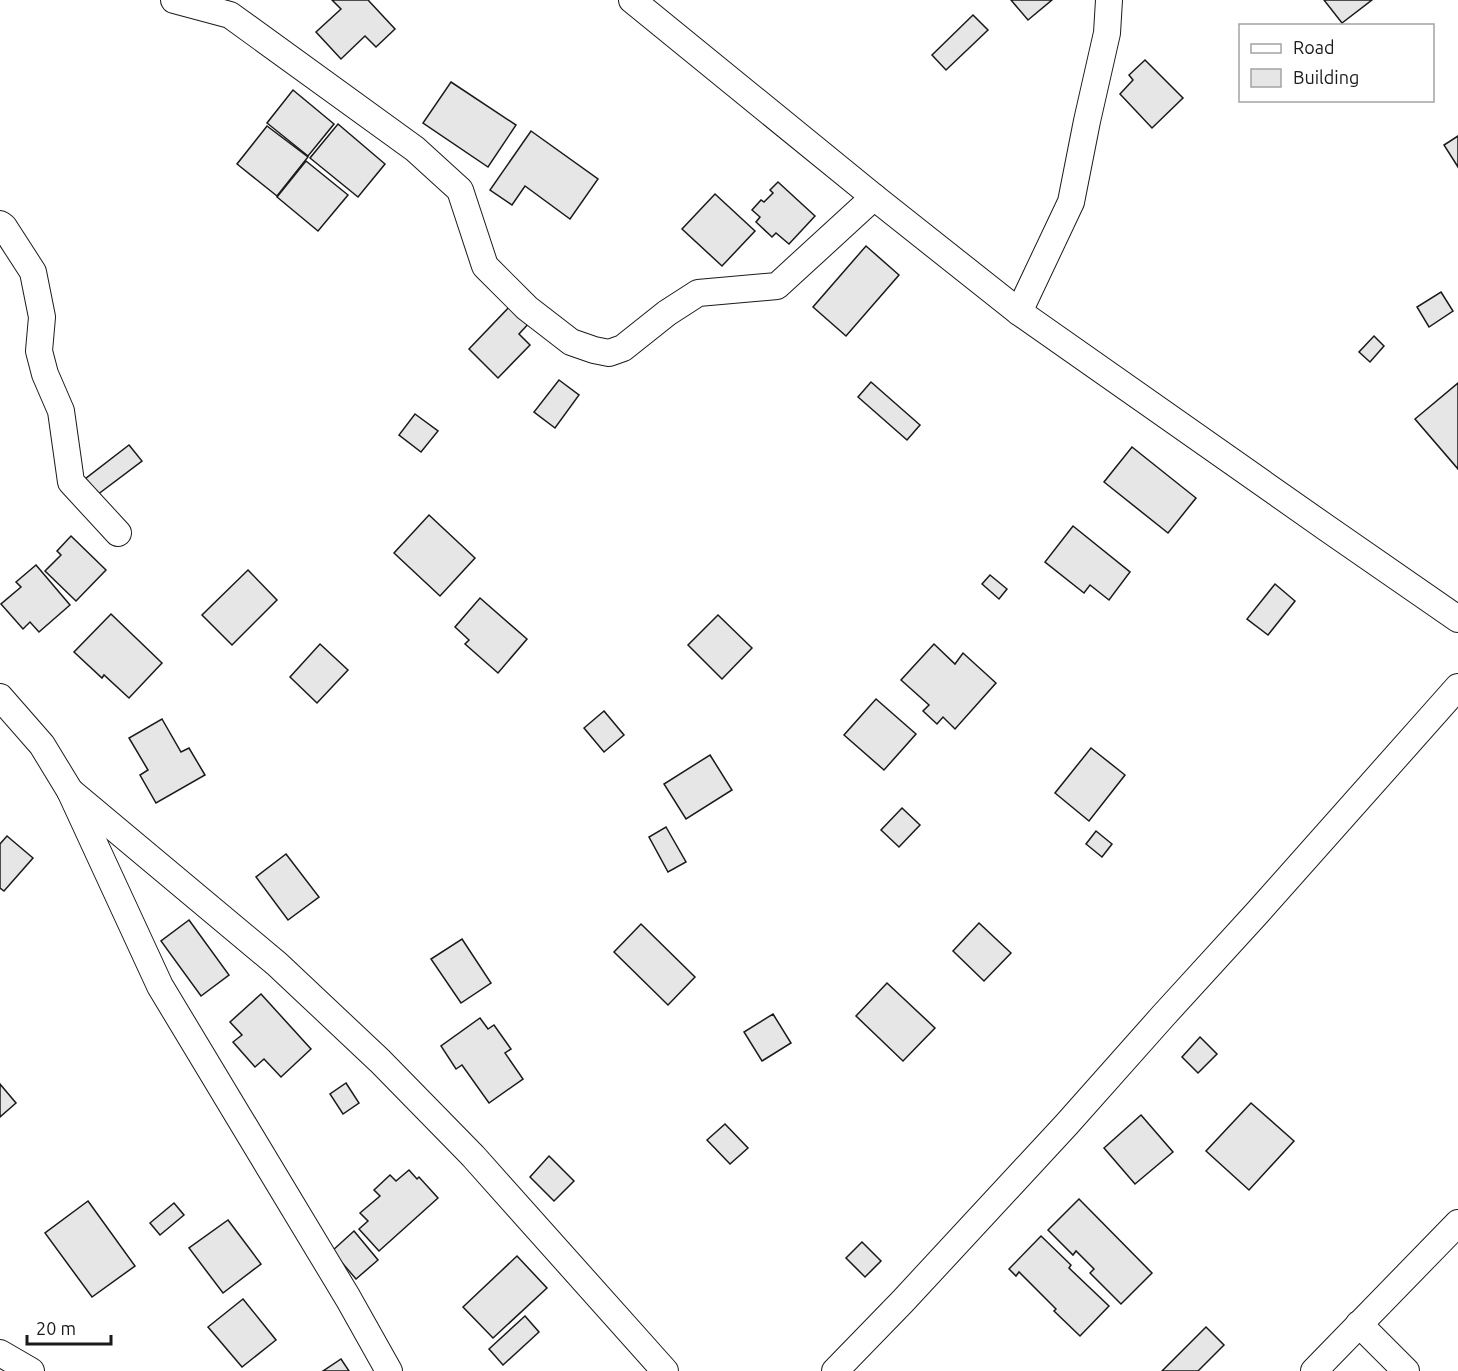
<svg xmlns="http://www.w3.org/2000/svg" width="1458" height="1371" font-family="Ubuntu,sans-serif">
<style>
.building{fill:#e6e6e6;stroke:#1a1a1a;stroke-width:1.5}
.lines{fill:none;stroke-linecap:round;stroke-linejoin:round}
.street-casing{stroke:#1a1a1a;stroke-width:28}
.street{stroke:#fff;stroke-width:26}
</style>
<rect width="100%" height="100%" fill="#fff"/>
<g class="building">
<path d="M332 0H368L395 29 376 47 365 36 341 59 316 32 341 9Z"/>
<path d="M1011 0H1052L1028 20Z"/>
<path d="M1324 0H1372L1342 23Z"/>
<path d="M973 15 988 30 946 70 932 55Z"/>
<path d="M1145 60 1183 98 1152 128 1120 94 1133 80 1129 75Z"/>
<path d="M451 82 516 125 488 167 423 123Z"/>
<path d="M293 90 334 124 308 156 267 123Z"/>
<path d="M338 124 385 164 358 197 310 158Z"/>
<path d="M267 126 308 157 277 196 237 164Z"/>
<path d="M531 131 598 179 570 219 525 186 512 205 490 190Z"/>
<path d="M1458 136V167L1444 145Z"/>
<path d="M306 161 348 195 318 231 277 197Z"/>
<path d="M778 182 815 216 789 244 776 233 772 237 756 222 760 217 752 210 761 200 764 202 773 193 770 190Z"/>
<path d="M715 194 755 231 722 266 682 229Z"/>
<path d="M866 246 899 275 846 336 813 307Z"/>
<path d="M1441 292 1453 311 1429 327 1417 307Z"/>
<path d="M513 303 531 321 519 334 530 345 498 378 469 349Z"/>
<path d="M1374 336 1384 346 1370 362 1359 352Z"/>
<path d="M559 380 579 395 555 428 534 412Z"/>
<path d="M871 382 920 425 907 440 858 397Z"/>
<path d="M1458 383V469L1415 419Z"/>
<path d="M415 414 438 431 421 452 399 435Z"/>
<path d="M129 445 142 461 97 495 85 479Z"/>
<path d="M1132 447 1196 498 1168 533 1104 482Z"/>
<path d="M429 515 475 558 440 596 394 553Z"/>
<path d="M1073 526 1130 572 1109 600 1090 585 1084 593 1045 562Z"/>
<path d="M71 536 106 570 76 601 45 571 61 555 57 551Z"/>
<path d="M36 565 70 605 39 632 30 622 23 629 1 604 21 587 16 582Z"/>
<path d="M248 570 277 600 232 645 202 615Z"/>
<path d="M990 575 1007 589 999 599 982 584Z"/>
<path d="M1275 584 1295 601 1268 635 1247 619Z"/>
<path d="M480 598 527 639 498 673 465 644 469 640 455 627Z"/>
<path d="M111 614 162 663 129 698 104 675 102 678 74 652Z"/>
<path d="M718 615 752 648 722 679 688 645Z"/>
<path d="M320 644 348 670 317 703 290 677Z"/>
<path d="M934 644 955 664 963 653 996 683 955 729 943 717 937 724 923 711 929 705 901 680Z"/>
<path d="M876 699 916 734 884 770 844 735Z"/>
<path d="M604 711 624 735 604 752 584 728Z"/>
<path d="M162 719 181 752 189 748 205 775 156 803 140 775 148 770 129 738Z"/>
<path d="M1091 748 1125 775 1089 821 1055 793Z"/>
<path d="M710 755 732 790 686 819 664 784Z"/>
<path d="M902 808 920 825 899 847 881 830Z"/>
<path d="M666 827 686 862 668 872 649 837Z"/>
<path d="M1096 831 1112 844 1102 857 1086 844Z"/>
<path d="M7 836 33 858 4 891 0 888V844Z"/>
<path d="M286 854 319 897 288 920 256 877Z"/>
<path d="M189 920 229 975 201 996 161 941Z"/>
<path d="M979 923 1011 953 984 981 953 951Z"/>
<path d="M641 924 695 977 668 1005 614 952Z"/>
<path d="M462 939 491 983 461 1003 431 959Z"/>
<path d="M887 983 935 1028 903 1061 856 1016Z"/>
<path d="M261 994 311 1049 281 1077 264 1059 255 1067 233 1042 242 1035 230 1022Z"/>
<path d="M773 1014 791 1043 762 1061 744 1032Z"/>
<path d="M480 1018 488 1029 494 1025 511 1049 505 1053 523 1079 489 1103 462 1065 456 1069 441 1046Z"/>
<path d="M1200 1037 1217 1054 1198 1073 1182 1057Z"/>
<path d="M346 1083 359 1103 343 1114 330 1094Z"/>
<path d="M0 1084 16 1103 0 1117Z"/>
<path d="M1251 1103 1294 1141 1249 1190 1206 1151Z"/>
<path d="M1141 1115 1173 1152 1135 1184 1104 1148Z"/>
<path d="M725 1124 748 1148 730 1164 707 1140Z"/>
<path d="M549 1156 574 1181 554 1201 530 1177Z"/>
<path d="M409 1170 417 1179 419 1177 438 1198 379 1251 359 1229 368 1221 360 1213 380 1196 374 1190 390 1175 396 1181Z"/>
<path d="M1079 1199 1152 1273 1121 1304 1090 1273 1094 1269 1076 1251 1073 1255 1048 1230Z"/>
<path d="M88 1201 135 1266 92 1297 45 1233Z"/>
<path d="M174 1203 184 1215 160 1235 150 1223Z"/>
<path d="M228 1220 261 1264 223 1293 189 1248Z"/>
<path d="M354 1231 378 1260 356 1279 332 1251Z"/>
<path d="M1041 1236 1071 1265 1069 1268 1109 1306 1080 1336 1054 1311 1056 1309 1019 1272 1016 1276 1009 1269Z"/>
<path d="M862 1242 881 1261 865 1277 846 1258Z"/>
<path d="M517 1256 547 1288 493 1338 463 1307Z"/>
<path d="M243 1299 276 1340 242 1367 208 1327Z"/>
<path d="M525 1316 539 1332 503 1365 489 1349Z"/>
<path d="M1206 1327 1224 1345 1198 1371H1162Z"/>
<path d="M341 1359 349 1371H323Z"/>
</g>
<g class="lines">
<g class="street-casing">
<g id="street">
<path d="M174 0 230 15 415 149 460 190 485 266 527 308 571 342 594 350 609 353 623 348 667 313 698 293 777 286 874 197"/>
<path d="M632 0 874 197 1019 312 1328 529 1458 619"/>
<path d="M0 224 4 227 33 272 42 317 39 351 45 374 61 411 71 482 118 533"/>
<path d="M1019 312 1071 202 1087 121 1107 33 1109 0"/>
<path d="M0 697 42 745 70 791 160 986 348 1298 389 1371"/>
<path d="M70 791 277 964 380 1061 473 1156 665 1371"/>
<path d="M1359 1324 1406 1371"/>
<path d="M0 1353 31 1371"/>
<path d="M835 1371 903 1301 1067 1124 1163 1016 1258 912 1458 687"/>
<path d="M1314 1371 1458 1223"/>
</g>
</g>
<use href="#street" class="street"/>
</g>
<rect x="1239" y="24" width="195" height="78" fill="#ffffff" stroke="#a3a3a3" stroke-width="1.5"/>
<rect x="1251" y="44" width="30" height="9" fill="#ffffff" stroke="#a3a3a3" stroke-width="1.5"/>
<text x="1293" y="54" font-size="18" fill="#1a1a1a">Road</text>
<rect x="1251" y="69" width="30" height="18" fill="#e6e6e6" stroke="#a3a3a3" stroke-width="1.5"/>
<text x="1293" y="84" font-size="18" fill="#1a1a1a">Building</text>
<path d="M27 1335v9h84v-9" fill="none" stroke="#1a1a1a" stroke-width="3"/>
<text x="36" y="1335" font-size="18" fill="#1a1a1a" stroke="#ffffff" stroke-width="4.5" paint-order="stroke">20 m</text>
</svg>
